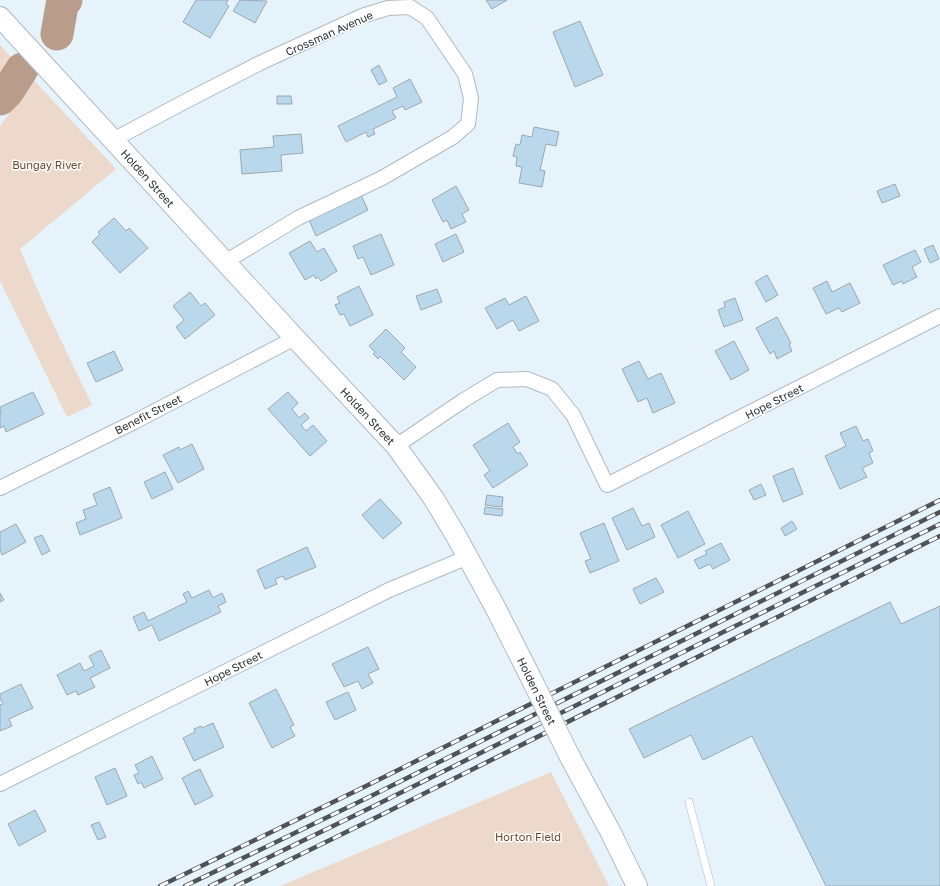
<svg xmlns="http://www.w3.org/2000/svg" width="940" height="886" font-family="'Golos Text',sans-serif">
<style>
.green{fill:#edd9cb}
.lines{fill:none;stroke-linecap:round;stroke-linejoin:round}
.river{stroke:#b99d8a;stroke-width:33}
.building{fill:#b9d8ec;stroke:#9ca8af}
.lane-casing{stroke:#afbbc2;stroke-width:8}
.street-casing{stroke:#afbbc2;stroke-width:16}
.secondary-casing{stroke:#afbbc2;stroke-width:22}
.lane{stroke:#fff;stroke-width:7}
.street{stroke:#fff;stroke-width:14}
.secondary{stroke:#fff;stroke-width:20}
.rail-casing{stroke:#4d5357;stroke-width:4.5}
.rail{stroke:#fff;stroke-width:3;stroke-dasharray:9;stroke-linecap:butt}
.secondary-bridge-casing{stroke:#afbbc2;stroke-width:22;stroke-linecap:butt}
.secondary-bridge{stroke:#fff;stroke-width:20}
.labels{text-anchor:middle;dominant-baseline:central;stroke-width:3;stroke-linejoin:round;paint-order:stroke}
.street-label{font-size:11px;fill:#2a2e31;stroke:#fff}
.park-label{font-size:11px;fill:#704628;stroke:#fff}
</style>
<rect width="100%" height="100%" fill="#e7f3fa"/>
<g class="green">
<path d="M0 45 22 69 8 91 0 99Z"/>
<path d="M33 79 116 169 20 249 46 309 92 405 67 417 0 281V126Z"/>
<path d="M551 772 609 886H280Z"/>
</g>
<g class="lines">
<g class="river">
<path d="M57 34 62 5 66 0"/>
<path d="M0 99 8 91 22 69"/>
</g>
</g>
<g class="building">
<path d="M196 0H228L226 4 229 6 210 38 183 22Z"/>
<path d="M240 0 267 1 255 23 233 11Z"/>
<path d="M486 0H507L492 9Z"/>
<path d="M580 21 603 75 575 87 553 32Z"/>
<path d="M379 65 387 81 379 85 371 70Z"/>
<path d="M410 79 422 102 405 110 403 106 392 111 396 118 373 129 375 134 368 137 366 132 346 142 338 126 397 97 393 88Z"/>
<path d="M277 96H291L292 104H277Z"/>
<path d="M534 127 559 132 556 146 546 144 540 170 545 171 542 187 519 183 522 167 516 166 517 157 513 156 516 144 520 145 522 135 532 137Z"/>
<path d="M301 134 303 153 281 155 282 171 242 174 240 150 274 147 273 136Z"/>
<path d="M895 184 900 196 882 203 877 191Z"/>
<path d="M456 186 469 210 462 214 466 222 451 229 447 220 443 222 432 200Z"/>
<path d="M361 195 368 210 316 236 309 220Z"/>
<path d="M114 218 126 231 129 228 148 248 120 273 92 242 100 234 98 232Z"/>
<path d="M381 234 394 265 371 275 363 257 358 259 353 246Z"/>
<path d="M456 234 464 252 443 262 435 244Z"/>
<path d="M310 241 317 252 324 248 337 271 321 281 318 277 316 279 314 275 305 280 289 253Z"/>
<path d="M933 245 939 259 930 263 924 249Z"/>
<path d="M915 250 921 262 912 267 917 277 903 284 902 281 893 285 883 265Z"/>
<path d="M767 275 778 295 766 302 755 282Z"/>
<path d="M827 281 832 292 850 283 860 303 842 312 839 308 826 314 813 288Z"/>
<path d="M359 286 373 315 350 326 344 314 340 315 335 305 340 303 337 297Z"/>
<path d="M437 289 442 302 421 310 416 296Z"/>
<path d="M190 292 201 306 205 303 215 315 185 339 176 327 184 320 173 306Z"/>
<path d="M526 296 539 321 519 331 513 320 497 329 485 308 505 298 509 305Z"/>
<path d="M735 298 743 320 724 327 718 310 725 307 724 302Z"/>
<path d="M777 317 791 343 789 344 792 351 777 359 774 351 770 354 756 328Z"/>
<path d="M386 329 405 348 401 352 416 367 404 380 380 356 378 359 373 354 375 352 369 346Z"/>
<path d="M734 341 749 370 731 380 715 351Z"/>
<path d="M114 351 123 370 96 382 87 363Z"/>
<path d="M639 361 648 379 661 373 675 403 653 413 647 398 638 402 622 369Z"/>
<path d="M33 392 44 414 6 432 4 426 0 428V413H1L0 407Z"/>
<path d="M288 392 298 403 292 409 299 418 305 413 309 418 301 425 306 431 313 425 327 441 310 456 268 409Z"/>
<path d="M508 423 520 442 513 447 518 454 520 452 528 465 493 488 484 475 490 471 473 445Z"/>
<path d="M856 426 863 441 868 439 873 451 869 453 873 463 862 468 867 477 840 489 825 456 846 446 840 433Z"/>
<path d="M192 444 204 469 178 483 163 455 179 447 180 450Z"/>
<path d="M793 468 803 494 783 502 773 476Z"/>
<path d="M165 472 173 489 152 499 144 482Z"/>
<path d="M761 484 766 495 754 500 749 490Z"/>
<path d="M110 487 122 518 80 535 76 523 86 519 83 510 97 505 93 494Z"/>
<path d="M487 495 503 497 502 507 485 505Z"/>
<path d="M380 499 402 523 383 539 362 515Z"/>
<path d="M485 507 503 509 502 516 484 514Z"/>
<path d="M633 508 642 526 649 523 655 537 627 550 612 518Z"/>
<path d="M688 511 705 544 678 558 661 525Z"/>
<path d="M792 521 797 529 785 536 781 528Z"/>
<path d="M604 523 619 561 590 573 585 561 591 559 580 533Z"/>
<path d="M16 524 26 542 2 555 0 550V532Z"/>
<path d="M42 535 50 551 42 555 34 538Z"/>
<path d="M721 543 730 560 713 569 710 564 699 569 694 560 707 554 705 551Z"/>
<path d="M307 547 316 567 285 580 283 576 275 579 277 584 265 589 257 570Z"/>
<path d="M656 578 664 592 640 604 633 589Z"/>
<path d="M209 590 213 598 222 593 226 602 218 606 221 612 159 641 152 625 139 631 133 617 144 612 148 621 187 602 183 594 188 591 192 598Z"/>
<path d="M0 593 4 600 0 602Z"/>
<path d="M890 602 901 624 940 606V886H826L752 736 703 760 691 735 644 758 629 729Z"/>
<path d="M368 647 379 669 368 674 373 683 362 689 358 681 344 687 332 664Z"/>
<path d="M101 650 110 668 90 678 95 687 78 695 76 691 67 695 57 675 80 663 84 671 94 666 89 656Z"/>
<path d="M21 684 33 708 9 719 12 726 0 731V705L3 704 0 698V694Z"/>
<path d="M276 689 294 725 290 727 295 736 272 748 249 703Z"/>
<path d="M348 692 356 710 335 720 326 702Z"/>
<path d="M213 723 224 747 194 761 183 738 195 732 194 729 201 726 202 728Z"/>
<path d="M152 756 163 779 144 788 141 782 138 784 134 775 139 773 135 765Z"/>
<path d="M115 768 127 796 107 805 95 777Z"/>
<path d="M200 769 213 796 195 805 182 778Z"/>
<path d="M35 810 46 831 19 846 8 824Z"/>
<path d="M99 822 106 837 98 840 91 825Z"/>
</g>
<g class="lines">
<g class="lane-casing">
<path id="lane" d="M689 802 711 886"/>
</g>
<g class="street-casing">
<g id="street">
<path d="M113 140 184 102 260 63 362 16 388 8 410 7 427 18 465 74 471 98 468 124 453 137 382 178 298 218 225 262"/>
<path d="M396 446 464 400 497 380 527 379 552 389 573 415 607 485 940 316"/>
<path d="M0 488 134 422 295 338"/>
<path d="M0 784 389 590 468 557"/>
</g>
</g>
<g class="secondary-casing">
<g id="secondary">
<path d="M0 17 295 338 396 446 434 499 455 534 495 607 529 674"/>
<path d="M570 757 610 831 637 886"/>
</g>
</g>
<use href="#lane" class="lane"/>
<use href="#street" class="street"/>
<use href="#secondary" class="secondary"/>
<g class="rail-casing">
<g id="rail">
<path d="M160 886 362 788 940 500"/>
<path d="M185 886 367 798 940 512"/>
<path d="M210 886 372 807 940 524"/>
<path d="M236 886 377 817 940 536"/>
</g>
</g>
<use href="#rail" class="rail"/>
<g class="secondary-bridge-casing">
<path id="secondary-bridge" d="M529 674 570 757"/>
</g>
<use href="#secondary-bridge" class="secondary-bridge"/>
</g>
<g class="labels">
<g class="street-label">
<text transform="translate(329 33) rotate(-24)">Crossman Avenue</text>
<text transform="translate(148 178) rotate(48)">Holden Street</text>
<text transform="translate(774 401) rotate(-27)">Hope Street</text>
<text transform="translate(148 414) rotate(-27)">Benefit Street</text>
<text transform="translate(368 416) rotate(47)">Holden Street</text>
<text transform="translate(233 668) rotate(-27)">Hope Street</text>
<text transform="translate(537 691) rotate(64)">Holden Street</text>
</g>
<g class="park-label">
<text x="47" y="164">Bungay River</text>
<text x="528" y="836">Horton Field</text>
</g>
</g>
</svg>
